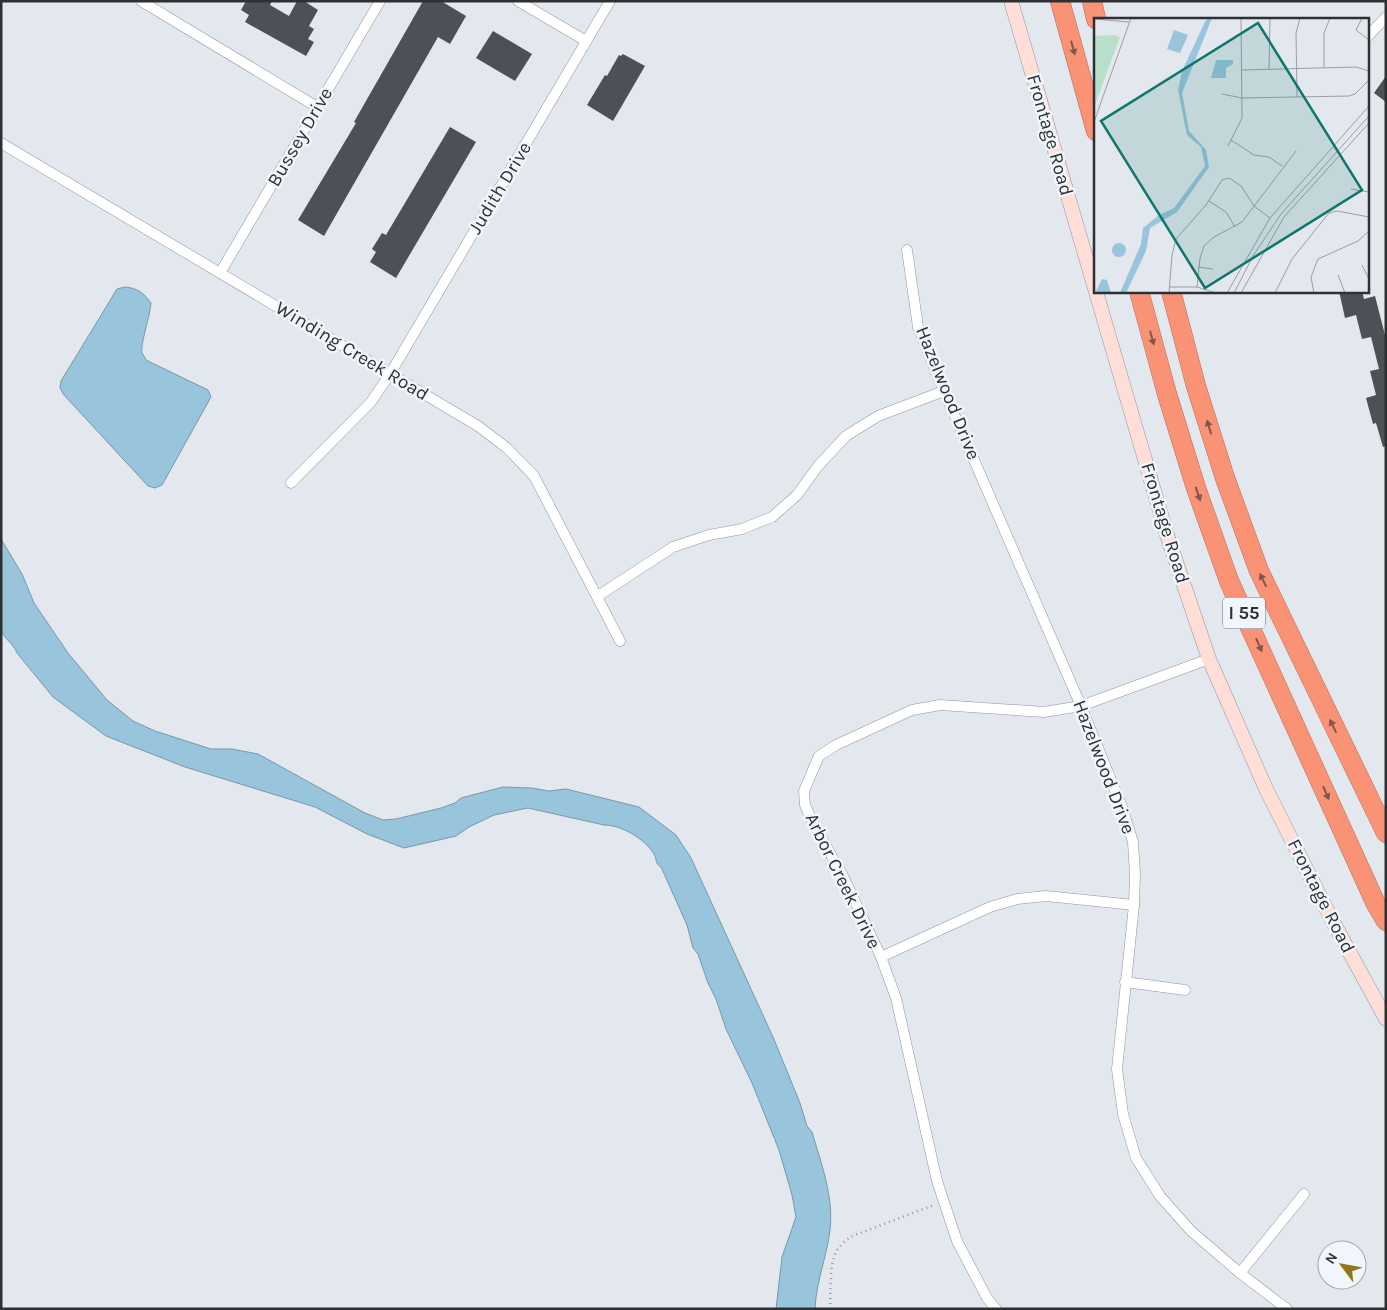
<svg xmlns="http://www.w3.org/2000/svg" width="1387" height="1310" font-family="Karla,sans-serif">
<style>
.water{fill:#98c4dc;stroke:#7898a9}
.building{fill:#4d5056}
.lines{fill:none;stroke-linecap:round;stroke-linejoin:round}
.street-casing{stroke:#92959c;stroke-width:11}
.secondary-casing{stroke:#92959c;stroke-width:15}
.highway-casing{stroke:#b3705f;stroke-width:20}
.path{stroke:#93969b;stroke-width:2.5;stroke-dasharray:1 4;stroke-linecap:butt}
.street{stroke:#fff;stroke-width:10}
.secondary{stroke:#feded6;stroke-width:14}
.highway{stroke:#fa9276;stroke-width:19}
.oneway{fill:#80574e}
.labels{text-anchor:middle;dominant-baseline:central;stroke-width:5;stroke-linejoin:round;paint-order:stroke}
.shield{fill:#f1f5fc;stroke:#686b6f;stroke-width:1}
.shield-label{font-size:18px;font-weight:bold;fill:#2e3033}
.street-label{font-size:19px;fill:#2e3033;stroke:#f1f5fc}
.inset-road{fill:none;stroke:#9b9ea3;stroke-width:1}
.view{fill:#0f766e;fill-opacity:0.15;stroke:#0f766e;stroke-width:2.5}
.inset-edge{fill:none;stroke:#2e3033;stroke-width:2.5}
</style>
<rect width="100%" height="100%" fill="#e3e7ee"/>
<g class="water">
<path d="M125 287C137 288 144 293 151 303 150 316 140 345 142 353 143 355 145 357 146 360L208 390 211 397 162 485 155 488 148 486 64 395 60 388 61 381 117 289Z"/>
<path d="M1 539 22 574 34 603 68 653 107 700 133 721 155 731 211 749H232L258 754 365 813 383 820 396 819 441 808 455 803 461 798 503 787 532 788 549 791 566 789 639 807 676 835 691 858 773 1037 800 1103 807 1126 812 1132C821 1163 834 1197 830 1230 827 1256 816 1282 815 1309H776L782 1257 796 1217 792 1195 779 1150 752 1083 726 1029 716 999 708 983 698 954 693 948 687 925 661 867C655 864 657 859 654 854 644 838 621 825 604 825L528 808 494 815 469 827 456 836 404 848 367 834 315 807 185 767 106 736 53 697 17 653C14 644 4 639 1 630Z"/>
</g>
<g class="building">
<path d="M246 1H272L270 5 289 16 297 1H304L318 10 309 26 314 29 308 39 314 42 306 56 245 22 249 15 241 10Z"/>
<path d="M423 1H441L466 16 450 44 438 37 324 236 298 220 356 123 354 122Z"/>
<path d="M493 31 532 54 515 81 476 58Z"/>
<path d="M623 54 645 66 613 121 587 105 605 75 607 76 619 55 621 56Z"/>
<path d="M1386 76V102L1374 93Z"/>
<path d="M450 127 476 142 396 278 370 262 376 252 372 249 382 233 386 235Z"/>
<path d="M1339 291H1362L1364 299 1375 296 1386 339V446L1383 447 1376 423 1373 424 1366 398 1376 395 1370 371 1379 369 1371 337 1362 339 1356 315 1345 318Z"/>
</g>
<g class="lines">
<g class="street-casing">
<g id="street">
<path d="M141 1 317 107"/>
<path d="M518 1 586 41"/>
<path d="M1368 36 1386 17"/>
<path d="M1 143 478 426 507 448 534 476 620 641"/>
<path d="M907 250 918 327 944 391 1081 706 1122 807 1133 842 1135 874 1134 905 1117 1069 1123 1114 1136 1158 1160 1196 1191 1231 1240 1273 1287 1309"/>
<path d="M220 273 380 1"/>
<path d="M291 483 371 402 390 374 610 1"/>
<path d="M598 596 673 547 709 535 742 529 772 517 797 495 818 466 846 436 878 416 944 391"/>
<path d="M881 957 990 907 1017 899 1046 896 1134 905"/>
<path d="M1125 982 1185 990"/>
<path d="M1240 1273 1304 1194"/>
<path d="M996 1309 987 1298 957 1241 937 1181 896 998 881 957 844 878 812 821 805 805 804 791 819 756 836 745 912 710 940 705 1044 712 1081 706 1209 659"/>
</g>
</g>
<g class="secondary-casing">
<path id="secondary" d="M1011 1 1167 535 1209 659 1266 789 1332 920 1386 1019"/>
</g>
<g class="highway-casing">
<g id="highway">
<path d="M1060 1 1096 131"/>
<path d="M1092 1 1096 19"/>
<path d="M1139 291 1167 394 1196 488 1229 581 1376 904 1386 921"/>
<path d="M1171 291 1196 386 1225 478 1259 571 1386 833"/>
</g>
</g>
<path class="path" d="M830 1309C831 1293 829 1266 836 1252 839 1246 845 1241 850 1237L934 1205"/>
<use href="#street" class="street"/>
<use href="#secondary" class="secondary"/>
<use href="#highway" class="highway"/>
</g>
<defs><path id="oneway-solid" d="M-6-.8H1V-3.2L6.5 0L1 3.2V.8H-6Z" transform="scale(1.25)"/></defs>
<g class="oneway">
<use href="#oneway-solid" transform="translate(1073 48) rotate(75)"/>
<use href="#oneway-solid" transform="translate(1152 338) rotate(75)"/>
<use href="#oneway-solid" transform="translate(1209 427) rotate(-107)"/>
<use href="#oneway-solid" transform="translate(1198 494) rotate(71)"/>
<use href="#oneway-solid" transform="translate(1263 580) rotate(-116)"/>
<use href="#oneway-solid" transform="translate(1259 645) rotate(66)"/>
<use href="#oneway-solid" transform="translate(1333 726) rotate(-116)"/>
<use href="#oneway-solid" transform="translate(1326 793) rotate(66)"/>
</g>
<g class="labels">
<rect class="shield" x="1223" y="597.5" width="42" height="31" rx="4"/>
<g class="shield-label">
<text x="1244" y="613">I 55</text>
</g>
<g class="street-label">
<text transform="translate(1050 135) rotate(74)">Frontage Road</text>
<text transform="translate(300 137) rotate(-60)">Bussey Drive</text>
<text transform="translate(500 188) rotate(-59)">Judith Drive</text>
<text transform="translate(352 351) rotate(31)">Winding Creek Road</text>
<text transform="translate(948 393) rotate(68)">Hazelwood Drive</text>
<text transform="translate(1165 523) rotate(73)">Frontage Road</text>
<text transform="translate(1104 767) rotate(69)">Hazelwood Drive</text>
<text transform="translate(843 881) rotate(64)">Arbor Creek Drive</text>
<text transform="translate(1321 896) rotate(63)">Frontage Road</text>
</g>
</g>
<g transform="translate(1094 18)">
<rect width="275" height="275" fill="#e3e7ee"/>
<path d="M20 17 26 19 0 89V18Z" fill="#b9dfcb"/>
<path d="M118 0 88 75 95 113 112 132 115 149 83 194 56 210 52 233 32 275H26L47 226 49 210 65 197 80 190 111 148 107 129 93 117 84 72 88 53 112 2ZM80 12 94 17 86 35 73 31ZM122 42H139V46L132 50V60H117ZM18 232a7 7 0 1 1 14 0a7 7 0 1 1-14 0ZM8 261 13 262 17 275H1Z" fill="#98c4dc"/>
<path class="inset-road" d="M268 0 262 12 275 22M0 1 35 4M230 50V15L236 0M175 51 176 0M148 52 262 49 275 53M128 76 148 80 255 78 261 76 275 62M203 79 202 15 206 0M0 104 37 0M137 122 160 137 175 139 188 148M134 128 148 100 147 0M257 171 275 174M115 183 132 194 141 209M268 247 275 261M104 249 119 251M244 257 251 275M76 269H103L122 275M103 269 106 240 110 228 120 219 148 204 202 133M75 275 78 237 82 221 112 187 128 162 135 160 147 168 160 188 176 200M133 275 176 200 275 88M140 275 159 238 187 196 275 98M147 275 190 199 275 105M181 275 198 241 235 195 243 193 275 199M220 275 217 259 224 241 264 223 275 213"/>
<path class="view" d="M164 5 268 172 111 270 7 103Z"/>
<rect width="275" height="275" class="inset-edge"/>
</g>
<rect width="1387" height="1310" fill="none" stroke="#2e3033" stroke-width="5"/>
<g transform="translate(1342 1265) rotate(302)"><circle r="24" fill="#f1f5fc" stroke="#a3a6ac"/>
<path d="M0-4L9 19L0 12L-9 19Z" fill="#93761c"/>
<text y="-8" font-size="14" font-weight="bold" text-anchor="middle" fill="#2e3033">N</text>
</g>
</svg>
